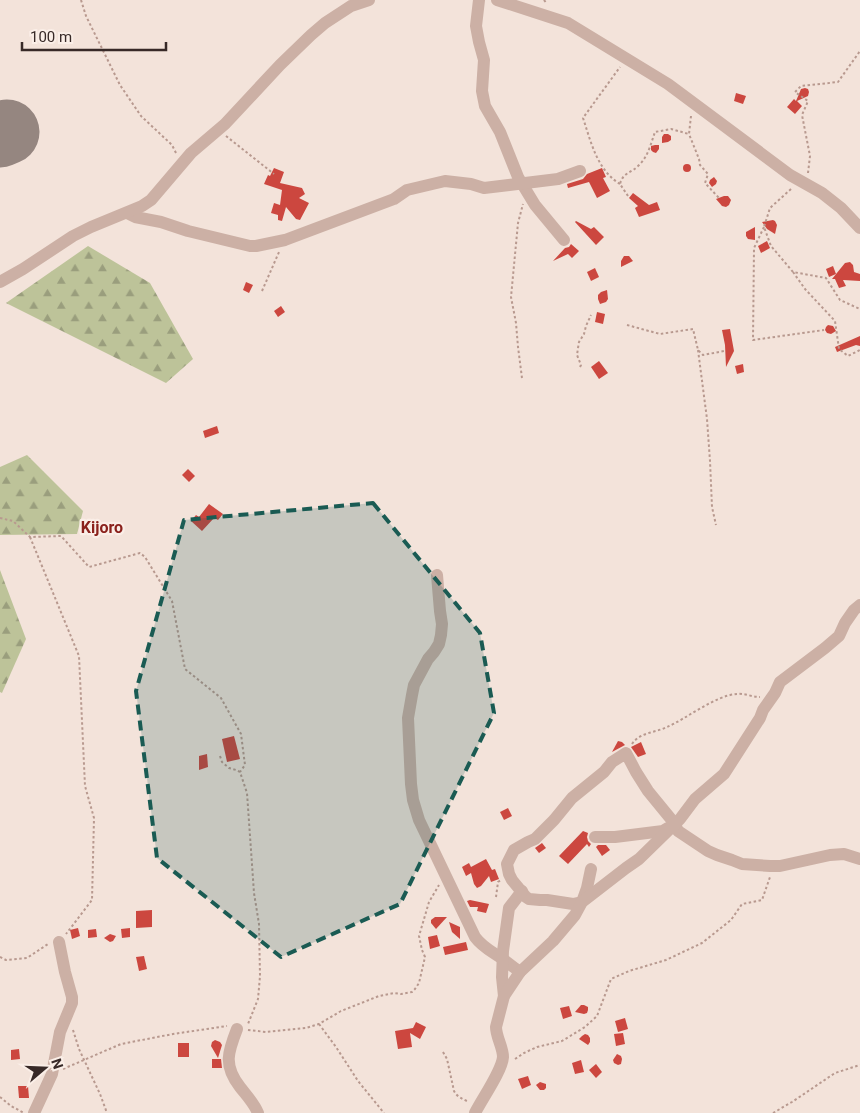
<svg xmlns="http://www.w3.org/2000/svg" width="860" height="1113" font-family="Roboto,sans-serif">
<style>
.forest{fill:url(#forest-firs)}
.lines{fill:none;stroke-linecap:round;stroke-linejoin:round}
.runway{stroke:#958680;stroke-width:65}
.building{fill:#cc473f}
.path{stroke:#b8998f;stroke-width:2;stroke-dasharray:2.5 2.5;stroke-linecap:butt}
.minor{stroke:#ccb0a5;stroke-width:12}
.marked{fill:#1a5b53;fill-opacity:0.2;stroke:#1a5b53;stroke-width:4;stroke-dasharray:10 6;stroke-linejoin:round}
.labels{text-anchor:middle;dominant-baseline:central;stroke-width:4.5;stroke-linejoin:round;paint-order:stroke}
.quarter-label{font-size:16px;font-weight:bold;fill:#8a211c;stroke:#faeee7}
</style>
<defs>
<pattern id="forest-firs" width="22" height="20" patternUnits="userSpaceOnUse" patternTransform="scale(1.25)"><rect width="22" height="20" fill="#bdc399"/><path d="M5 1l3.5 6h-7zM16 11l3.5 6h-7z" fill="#9a9e7d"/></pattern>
</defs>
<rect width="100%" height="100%" fill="#f3e3da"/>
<g class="forest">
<path d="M88 246 150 283 193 359 166 383 6 303Z"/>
<path d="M27 455 83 511 77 534 0 535V467Z"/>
<path d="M0 570 26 639 2 693 0 692Z"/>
</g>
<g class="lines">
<path class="runway" d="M0 135 7 132"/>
</g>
<g class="building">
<path d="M805 88 808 89 809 92 808 96 797 101 802 106 795 114 787 107 794 99 796 101 801 89Z"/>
<path d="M736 93 746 96 743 104 734 101Z"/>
<path d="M664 134H668L671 136V140L668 142 662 143V137Z"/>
<path d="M655 145H659V149L656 153 653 152 651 150V146Z"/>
<circle cx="687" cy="168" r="4"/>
<path d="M274 168 284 172 280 183 302 188 305 194 299 198 309 203 300 220 296 219 286 207 282 221 278 220V215L271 213 274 203 280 205 282 190 264 184 268 175 270 176Z"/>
<path d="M602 168 606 177 603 178 610 191 597 198 589 182 568 188 567 184 583 179 587 174Z"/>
<path d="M714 177 717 181 716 184 712 187 709 183 710 180Z"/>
<path d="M633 193 649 205 657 202 660 210 639 217 635 208 638 206 629 198Z"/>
<path d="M724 196H728L731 200 729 205 726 207 722 206 716 199Z"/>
<path d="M773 220 775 221 777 225 775 234 767 229 762 222Z"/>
<path d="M576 221 591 229 594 227 604 237 596 245 575 222Z"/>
<path d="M755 227V240L748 239 746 236V232Z"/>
<path d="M767 241 770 248 761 253 758 246Z"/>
<path d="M571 244 579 251 572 258 568 254 553 261 565 248 569 247Z"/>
<path d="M624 256H629L633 261 621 267V261Z"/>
<path d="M850 262 853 265 854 272 860 274V281L843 280 846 286 839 288 835 279H832L845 263Z"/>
<path d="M833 266 836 274 829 277 826 269Z"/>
<path d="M595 268 599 277 591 281 587 272Z"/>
<path d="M246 282 253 285 249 293 243 290Z"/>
<path d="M607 290 608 299 606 302 600 304 598 299V295L601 292Z"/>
<path d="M281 306 285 312 278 317 274 311Z"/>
<path d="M597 312 605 314 603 324 595 322Z"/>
<path d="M828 325 833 326 836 331 831 334 827 333 825 330 826 327Z"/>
<path d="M730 329 734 351 726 367 725 345 722 330Z"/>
<path d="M860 336V346L856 345 837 352 835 347Z"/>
<path d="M599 361 608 373 599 379 591 367Z"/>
<path d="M743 364 744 372 737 374 735 366Z"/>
<path d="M217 426 219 433 205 438 203 431Z"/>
<path d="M188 469 195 476 189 482 182 475Z"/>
<path d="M209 504 223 514 218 520 214 518 202 531 191 521 196 515 199 517Z"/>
<path d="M234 736 240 759 227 762 222 739Z"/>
<path d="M618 741 622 742 625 745 612 752Z"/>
<path d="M641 742 646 754 638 757 631 747Z"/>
<path d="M207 754 208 767 199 770V756Z"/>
<path d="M508 808 512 816 504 820 500 812Z"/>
<path d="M583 831 588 833 587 837 588 841 591 844 589 847 587 844 568 864 559 856Z"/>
<path d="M542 843 546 848 539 853 535 848Z"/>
<path d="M598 845H606L610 850 602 856 596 847Z"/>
<path d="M486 859 492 870 495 869 499 879 491 882 489 876 481 886 477 888 474 884 471 873 466 876 462 867 469 863 471 867Z"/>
<path d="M470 900 489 904 486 913 477 911 478 907H470L467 901Z"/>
<path d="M152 910V927L136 928V911Z"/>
<path d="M435 917H447L436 929 431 923V920Z"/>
<path d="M449 922 460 927V939L452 932Z"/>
<path d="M78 928 80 936 72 939 70 930Z"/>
<path d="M130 928V937L122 938 121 929Z"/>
<path d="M96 929 97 937 88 938V930Z"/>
<path d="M110 934 116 936 113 941 110 942 104 938Z"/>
<path d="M437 935 440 946 430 949 428 937Z"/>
<path d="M466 942 468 950 445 955 443 947Z"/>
<path d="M144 956 147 969 139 971 136 957Z"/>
<path d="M581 1005H584L588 1007V1010L587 1013 584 1014 575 1012Z"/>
<path d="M569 1006 572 1016 563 1019 560 1008Z"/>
<path d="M625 1018 628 1029 618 1032 615 1021Z"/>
<path d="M416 1022 426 1027 420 1039 410 1033 412 1047 398 1049 395 1031 413 1028Z"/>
<path d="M623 1033 625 1044 616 1046 614 1034Z"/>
<path d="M585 1034 588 1035 590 1038V1042L588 1045 579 1039 582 1036Z"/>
<path d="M215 1040 220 1042 222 1045 218 1058 211 1046 212 1042Z"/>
<rect x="178" y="1043" width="11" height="14"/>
<path d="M19 1049 20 1059 11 1060V1050Z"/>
<path d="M617 1054 621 1056 622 1059 621 1064 618 1065 614 1063 613 1060Z"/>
<path d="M212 1059H221L222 1068H212Z"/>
<path d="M581 1060 584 1072 575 1074 572 1063Z"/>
<path d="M596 1064 602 1072 596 1078 589 1070Z"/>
<path d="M528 1076 531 1085 522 1089 518 1079Z"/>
<path d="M540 1082 546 1084V1088L544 1090H540L536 1085Z"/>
<path d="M18 1086H28L29 1098H19Z"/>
</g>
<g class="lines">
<g class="path">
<path d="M81 0 86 16 120 85 141 116 172 145 176 153"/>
<path d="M544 0 547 4"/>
<path d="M691 116 689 134 699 159 700 165 708 174 705 183 719 198"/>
<path d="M226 136 274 174"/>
<path d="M808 173 810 156 802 115 808 101 795 92 801 86 838 82 860 51"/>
<path d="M620 184C597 170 591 142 583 118L620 67"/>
<path d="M791 189 770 208 764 227 771 246 793 272 826 278 840 300 860 309"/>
<path d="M628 196 620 184C623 172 632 173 639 165 648 157 651 143 655 132L671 129 689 134"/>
<path d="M764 227 754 248 753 340 824 330"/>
<path d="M793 272 805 289 835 321 839 349 848 356 860 350"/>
<path d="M262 291 279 252"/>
<path d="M627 325 660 334 693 329 698 350 703 355 724 351"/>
<path d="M698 350 707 419 710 461 712 507 716 525"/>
<path d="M580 367 581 365 577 355 578 348 579 342 584 334 586 326 591 315"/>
<path d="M522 378 518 347 516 323 511 297 518 223 523 204"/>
<path d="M0 518 13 521 30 537 61 536 89 567 140 553 145 557 172 601 185 669 221 698 241 734 245 765 240 772"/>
<path d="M30 537 79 656 85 786 94 818 92 900 66 934"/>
<path d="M632 744C640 732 655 733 667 727 686 719 716 695 737 694 744 693 752 697 760 697"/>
<path d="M220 756 222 762 229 768 236 770 240 772 247 793 254 893 259 924 260 976 258 999 248 1024"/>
<path d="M496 897 498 882 501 880"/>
<path d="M0 957 6 960 27 958 48 944"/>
<path d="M319 1024 336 1047 358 1081 384 1113"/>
<path d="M73 1030 79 1049 100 1094 107 1113"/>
<path d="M248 1030 266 1032 306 1028 319 1024 341 1011 379 996 394 993 401 994 412 992 415 989 419 983 425 957 422 950 419 936 429 902 439 885"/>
<path d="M443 1052 447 1059 454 1091C457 1097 463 1099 469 1102"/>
<path d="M515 1059 524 1053 537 1047 562 1041 585 1027 597 1016 611 979 629 971 666 960 702 943 731 920 742 904 762 900 770 877"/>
<path d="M63 1069 121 1044 173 1034 227 1026"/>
<path d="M0 1097 11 1106 24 1113"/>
<path d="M773 1113 792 1102 835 1073 860 1065"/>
</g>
<g class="minor">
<path d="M479 0 476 26 479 42 484 60 482 91 485 106 500 132 518 177 535 205 564 240"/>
<path d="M497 0 568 23 668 84 790 175 822 193 841 208 860 228"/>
<path d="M127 213 135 217 161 222 188 231 250 246H256L285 240 394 199 407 190 445 181 471 184 484 188 558 179 580 171"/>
<path d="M0 282 23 269 73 236 91 227 142 206 151 200 191 153 225 124 280 65 311 35 325 23 351 6 369 0"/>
<path d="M437 575 440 611 442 624 441 635 439 644 434 652 428 659 414 685 412 695 408 718 411 784 413 800 419 820 475 937C483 948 493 952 504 960 509 964 515 968 520 972"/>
<path d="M595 837H615L663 831 668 828"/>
<path d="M591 869 587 888 582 902 573 904 547 900H540L529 899 526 897 512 880 509 874 507 864 514 850 528 842 535 839 554 820 572 798 604 772 612 762 626 753 636 772 648 791 675 824 678 831 708 851 717 855 732 860 742 864 770 866H780L830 855 844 854 860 859"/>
<path d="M504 996 502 977 503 951 509 908 522 891"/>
<path d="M237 1029C228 1052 223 1065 240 1087 247 1096 254 1103 258 1113"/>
<path d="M34 1113 52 1074 60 1032 72 1003V997L65 972 59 942"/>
<path d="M475 1113C482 1099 502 1071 503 1057 503 1047 496 1037 496 1027L504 996 520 972 553 941 575 915 582 902 626 868 639 859 680 819 695 799 724 774 760 718 763 710 775 693 780 682 825 648 839 636 845 623 854 610 860 605"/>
</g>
</g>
<path class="marked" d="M373 503 480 633 494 713 400 904 281 957 157 858 136 691 184 520Z"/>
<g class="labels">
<g class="quarter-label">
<text x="102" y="527">Kijoro</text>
</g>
</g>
<g transform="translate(45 1068) rotate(71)" stroke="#faeee7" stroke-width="4" paint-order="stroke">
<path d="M0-4L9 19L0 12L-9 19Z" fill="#372927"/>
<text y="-8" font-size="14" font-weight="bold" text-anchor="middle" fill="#372927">N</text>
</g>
<path d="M22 42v8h144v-8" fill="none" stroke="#372927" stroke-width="2.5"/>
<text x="30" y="42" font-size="15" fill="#372927" stroke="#faeee7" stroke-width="4" paint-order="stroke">100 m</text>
</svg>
